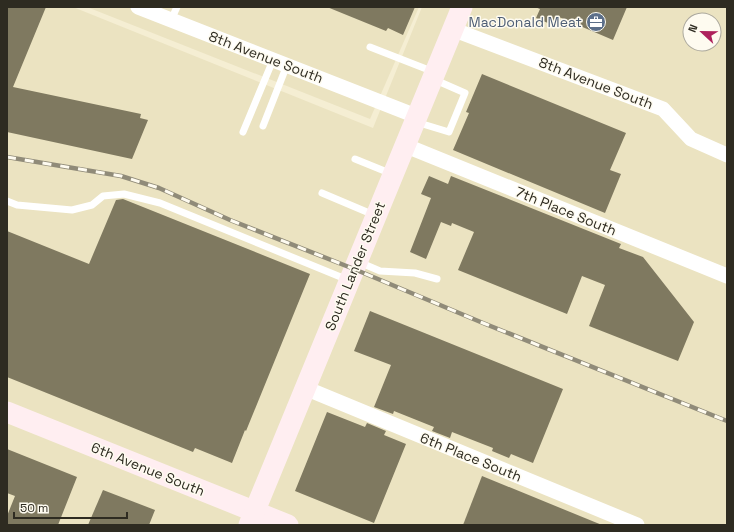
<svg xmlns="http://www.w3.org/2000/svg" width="734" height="532" font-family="'Space Grotesk',sans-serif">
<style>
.built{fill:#ebe3c1;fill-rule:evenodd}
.building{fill:#7f7960}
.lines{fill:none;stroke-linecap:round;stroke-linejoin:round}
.lane{stroke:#fff;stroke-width:7}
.street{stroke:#fff;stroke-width:15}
.secondary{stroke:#ffeef1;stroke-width:21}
.rail-casing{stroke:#908b79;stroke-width:4.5}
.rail{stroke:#fefbf0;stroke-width:3;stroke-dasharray:9;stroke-linecap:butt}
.labels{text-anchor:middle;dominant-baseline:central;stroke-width:3;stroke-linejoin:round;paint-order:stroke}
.service-label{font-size:14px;fill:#4e5e75;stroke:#fefbf0;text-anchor:end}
.street-label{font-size:14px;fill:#2e2b21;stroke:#fefbf0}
</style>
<rect width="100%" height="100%" fill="#f5eed3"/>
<g class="built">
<path d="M7 7H73L373 128 422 7H727V525H7ZM690 20H714V44H690Z"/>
<path d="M87 7H419L370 119Z"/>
</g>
<g class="building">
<path d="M7 7H46L13 87 141 114 140 118 148 120 132 159 7 132Z"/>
<path d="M327 7H415L403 35 388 28 386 31Z"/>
<path d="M535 7H627L613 40 559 17 555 26 536 18 540 9Z"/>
<path d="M482 74 626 133 610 170 621 174 605 213 453 150 469 113 466 112Z"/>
<path d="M429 176 448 184 451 176 621 244 619 248 643 257 694 322 678 361 589 326 605 285 582 276 567 314 458 270 474 232 452 223 451 226 441 222 426 259 410 252 431 198 421 194Z"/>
<path d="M123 199 310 274 246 431 245 430 232 463 195 448 193 452 7 377V231L89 264 116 200Z"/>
<path d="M370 311 563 389 533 463 511 454 509 458 492 451 493 448 452 432 450 438 432 431 434 427 394 411 393 414 374 407 391 365 354 351Z"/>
<path d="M327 412 365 427 367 423 386 431 384 435 406 444 374 523 295 491Z"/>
<path d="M7 449 77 477 58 525H7V516L15 496 7 493Z"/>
<path d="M482 476 602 525H463Z"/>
<path d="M103 490 155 510 149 525H88Z"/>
</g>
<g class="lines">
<g class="lane">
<path d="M171 20 177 7"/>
<path d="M370 47 434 72"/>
<path d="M416 122 449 132 465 93 433 79"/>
<path d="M263 126 287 65"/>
<path d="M243 132 273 60"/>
<path d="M355 159 392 174"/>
<path d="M322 193 374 215"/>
<path d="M7 201 17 205 72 210 92 205 103 196 124 194 160 203 348 280"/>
<path d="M359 262 380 271 415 273 437 279"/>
</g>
<g class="street">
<path d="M138 7 416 116"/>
<path d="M452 29 663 109 691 139 727 155"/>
<path d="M404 145 727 276"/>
<path d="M305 388 637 525"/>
</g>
<g class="secondary">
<path d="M7 412 288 525"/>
<path d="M249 525 462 7"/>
</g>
<g class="rail-casing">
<path id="rail" d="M7 157 121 176 159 188 230 220 354 269 483 323 727 421"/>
</g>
<use href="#rail" class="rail"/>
</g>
<defs>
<g id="office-disc" transform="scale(1)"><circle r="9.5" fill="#5c6f8a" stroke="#fefbf0"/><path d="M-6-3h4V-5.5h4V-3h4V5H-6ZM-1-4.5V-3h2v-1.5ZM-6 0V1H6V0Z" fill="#fff"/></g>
</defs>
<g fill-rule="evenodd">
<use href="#office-disc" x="596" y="22"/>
</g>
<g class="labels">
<g class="service-label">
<text x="582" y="22">MacDonald Meat</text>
</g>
<g class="street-label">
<text transform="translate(266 57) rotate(21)">8th Avenue South</text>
<text transform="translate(596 83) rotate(21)">8th Avenue South</text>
<text transform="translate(566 211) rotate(22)">7th Place South</text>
<text transform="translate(355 266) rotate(-68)">South Lander Street</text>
<text transform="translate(471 457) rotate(22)">6th Place South</text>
<text transform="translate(148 469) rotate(22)">6th Avenue South</text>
</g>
</g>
<rect width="734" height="532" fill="none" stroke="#2e2b21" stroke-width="16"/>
<g transform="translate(702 32) rotate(292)"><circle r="19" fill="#fefbf0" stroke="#aba89d"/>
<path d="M0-3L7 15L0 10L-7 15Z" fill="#ae215c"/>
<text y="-6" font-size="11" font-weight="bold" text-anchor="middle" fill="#2e2b21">N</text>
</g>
<path d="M14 512v6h113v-6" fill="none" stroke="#2e2b21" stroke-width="2"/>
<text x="20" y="512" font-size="12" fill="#2e2b21" stroke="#fefbf0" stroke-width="3" paint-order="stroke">50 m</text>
</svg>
